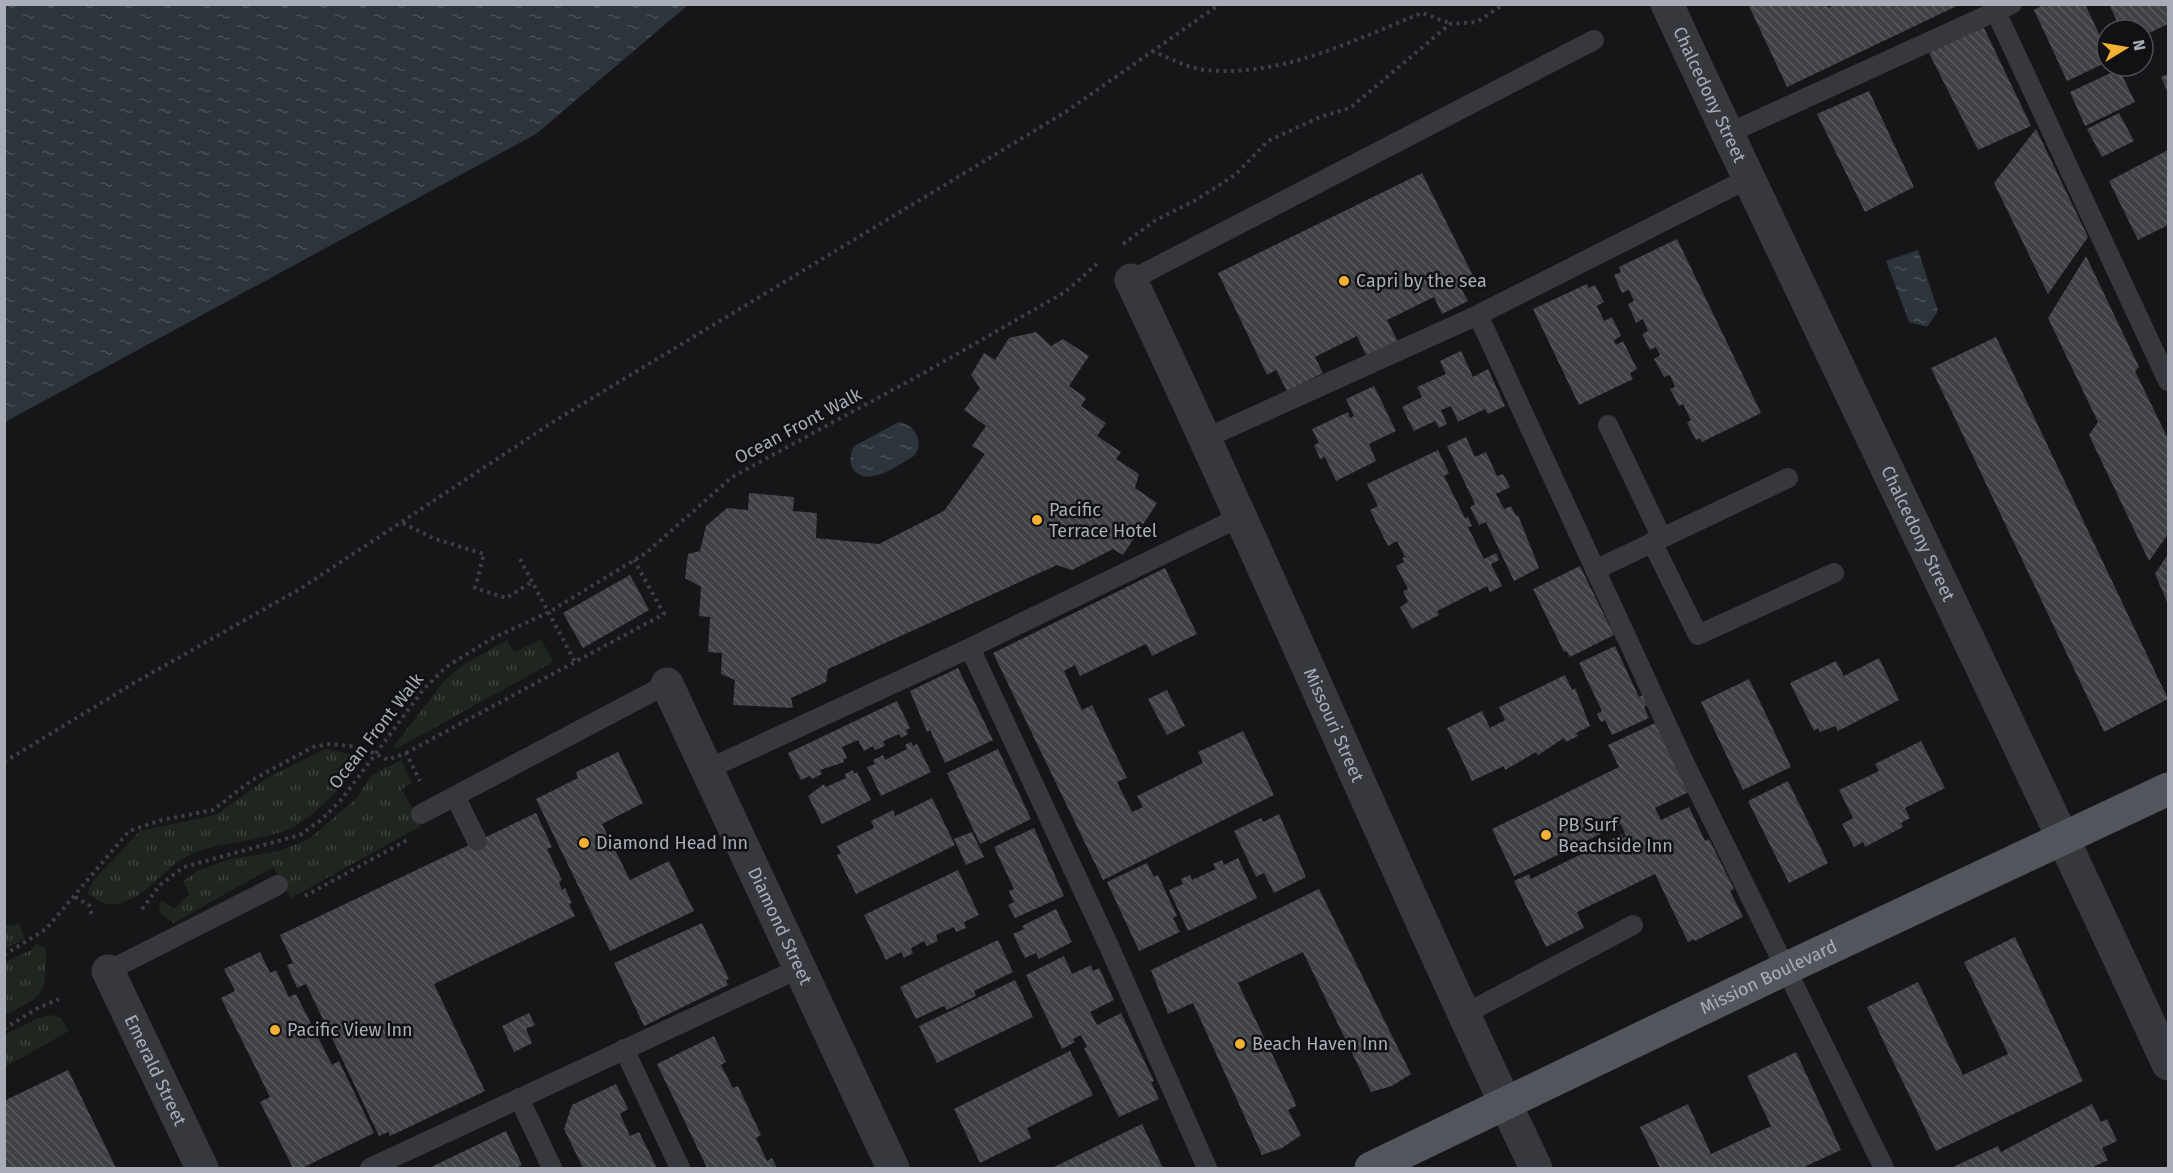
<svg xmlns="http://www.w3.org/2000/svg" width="2173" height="1173" font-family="'Fira Sans',sans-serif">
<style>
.grass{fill:url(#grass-tufts)}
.water{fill:url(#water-ripples)}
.building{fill:url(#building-back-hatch)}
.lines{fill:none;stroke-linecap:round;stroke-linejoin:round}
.path{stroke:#3d3f44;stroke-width:4;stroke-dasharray:3 4.5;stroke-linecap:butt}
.lane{stroke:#37383d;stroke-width:20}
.street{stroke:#37383d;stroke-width:33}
.primary{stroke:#53555c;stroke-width:33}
.poi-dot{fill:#f2b134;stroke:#111113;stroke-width:2}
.labels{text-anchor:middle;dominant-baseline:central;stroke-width:5;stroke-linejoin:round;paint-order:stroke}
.street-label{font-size:18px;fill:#a8adb8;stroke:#111113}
.poi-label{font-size:18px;fill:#a8adb8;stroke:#111113;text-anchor:start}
</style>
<defs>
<pattern id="grass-tufts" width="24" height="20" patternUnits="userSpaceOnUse" patternTransform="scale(1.5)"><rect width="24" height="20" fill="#1e261f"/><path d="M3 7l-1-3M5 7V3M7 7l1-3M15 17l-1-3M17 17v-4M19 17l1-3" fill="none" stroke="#3c433d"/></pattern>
<pattern id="water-ripples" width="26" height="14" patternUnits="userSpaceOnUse" patternTransform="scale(1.5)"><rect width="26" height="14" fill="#2c353c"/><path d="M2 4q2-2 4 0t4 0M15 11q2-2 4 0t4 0" fill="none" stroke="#485056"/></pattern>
<pattern id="building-back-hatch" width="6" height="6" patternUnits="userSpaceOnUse" patternTransform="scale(1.5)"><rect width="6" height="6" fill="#404145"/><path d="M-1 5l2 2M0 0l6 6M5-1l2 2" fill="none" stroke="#595a5e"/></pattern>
</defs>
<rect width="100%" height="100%" fill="#161618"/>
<g class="grass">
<path d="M541 639 553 662 396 749 393 747 445 680 463 665 507 640 514 653Z"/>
<path d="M325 749 350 754 355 758C353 774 344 785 332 796 318 809 303 824 284 831 254 842 221 841 191 854 165 866 149 896 120 903 106 907 98 901 87 893L93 881 140 831 216 815 267 778Z"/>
<path d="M401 760 412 783 402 789 421 826 291 898 273 867 174 923 159 912 161 900 174 909 189 894 183 881 199 870 231 859 279 851 309 839 358 797 370 776Z"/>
<path d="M19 924 25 939 5 949V926Z"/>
<path d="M36 944 46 948C46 994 46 995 5 1015V962L31 950Z"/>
<path d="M51 1015 61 1018 69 1031 5 1067V1035L38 1018Z"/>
</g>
<g class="water">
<path d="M5 4H688V5L536 134 5 422Z"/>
<path d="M1918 250 1938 311 1927 327 1909 322 1886 261Z"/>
<path d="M899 422C915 424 925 443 914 456 900 464 867 489 853 469 849 462 850 453 854 446Z"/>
</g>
<g class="building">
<path d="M1748 4H1827L1828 8 1836 4H1961L1787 87Z"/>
<path d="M2045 4H2085L2107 51V62L2067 81 2034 10Z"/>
<path d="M2109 4H2168V24L2143 36V30H2121Z"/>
<path d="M1983 26 2031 126 1978 150 1929 53Z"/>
<path d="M2119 69 2135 102 2085 126 2070 92Z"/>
<path d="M2168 74V93L2161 77Z"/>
<path d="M1869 91 1914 187 1865 212 1817 114Z"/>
<path d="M2119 113 2134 141 2102 157 2087 129Z"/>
<path d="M2036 129 2088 237 2048 294 1994 183Z"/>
<path d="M2168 150V225L2138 240 2109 181Z"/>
<path d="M1422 173 1474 278 1459 285 1468 301 1442 314 1434 297 1387 320 1399 344 1368 359 1357 336 1315 357 1323 373 1287 391 1276 370 1267 375 1218 273Z"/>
<path d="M1677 239 1761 413 1702 442 1700 438 1696 440 1687 423 1691 420 1683 404 1679 406 1670 389 1675 387 1670 375 1664 377 1654 359 1660 355 1656 347 1650 350 1642 334 1648 331 1643 319 1636 323 1628 304 1634 301 1629 290 1622 293 1614 275 1621 272 1619 267Z"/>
<path d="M2086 256 2139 367 2135 371 2168 439V534L2149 561 2089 435 2098 422 2048 318Z"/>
<path d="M1587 284 1589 288 1595 285 1604 302 1597 306 1604 321 1612 317 1621 336 1614 340 1616 345 1623 341 1637 369 1630 373 1633 379 1579 405 1533 309Z"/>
<path d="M1036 332 1051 346 1063 339 1089 356 1069 386 1086 398 1081 406 1106 423 1097 436 1121 452 1116 459 1139 474 1135 488 1157 503 1123 555 1113 549 1072 570 1057 565 828 669 826 682 791 698 793 708 733 705 735 680 721 674 722 653 708 652 710 617 699 616 701 587 685 578 688 554 700 551 706 526 727 508 748 510 749 493 794 497 793 511 817 513 816 538 879 544 944 511 985 454 972 446 986 426 964 410 980 388 971 375 984 353 995 360 1009 338Z"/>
<path d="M1996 337 2168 699 2104 732 1931 368Z"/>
<path d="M1461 351 1473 377 1488 369 1505 406 1488 414 1485 409 1458 422 1451 406 1441 410 1447 424 1439 428 1435 421 1414 431 1402 407 1422 397 1417 387 1446 374 1440 361Z"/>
<path d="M1374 386 1396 431 1369 444 1376 461 1336 481 1325 457 1320 459 1314 445 1319 443 1312 429 1348 412 1350 418 1354 416 1346 399Z"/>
<path d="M1466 437 1475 457 1486 452 1497 476 1503 474 1510 487 1496 494 1504 509 1511 506 1516 516 1518 515 1539 568 1514 581 1486 522 1479 525 1470 507 1475 504 1447 446Z"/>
<path d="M1438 450 1449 473 1444 476 1465 518 1468 517 1472 526 1468 527 1484 559 1496 553 1499 560 1491 564 1502 586 1490 592 1487 586 1437 611 1439 615 1412 629 1400 607 1408 602 1403 591 1408 589 1396 566 1404 562 1402 558 1405 557 1397 541 1388 546 1370 510 1378 506 1367 484Z"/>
<path d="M2168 554V604L2155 574Z"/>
<path d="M1580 566 1614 635 1570 657 1566 651 1564 652 1533 589Z"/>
<path d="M1165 568 1197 634 1152 656 1146 644 1080 676 1075 665 1064 671 1082 710 1092 705 1127 778 1117 782 1132 812 1143 807 1137 796 1203 763 1198 752 1243 731 1274 795 1103 880 993 653Z"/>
<path d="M630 575 649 610 583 648 563 613Z"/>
<path d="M1615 646 1639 697 1645 694 1650 704 1644 707 1649 718 1612 735 1605 720 1601 722 1597 714 1602 711 1579 663Z"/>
<path d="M1879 658 1899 700 1838 731 1835 726 1820 732 1818 728 1814 731 1790 683 1836 661 1844 676Z"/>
<path d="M958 668 993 740 945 763 930 730 927 732 910 691Z"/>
<path d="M1565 675 1572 690 1575 688 1590 726 1576 733 1578 736 1566 742 1564 738 1538 755 1536 752 1505 770 1504 766 1472 781 1447 728 1482 711 1490 728 1505 720 1499 707Z"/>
<path d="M1749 679 1791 767 1743 790 1701 702Z"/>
<path d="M1167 690 1185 726 1167 735 1148 699Z"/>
<path d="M897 701 910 728 906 730 908 734 901 738 899 734 883 741 885 746 875 750 873 746 864 751 858 740 842 747 847 758 843 760 844 762 820 770 822 774 812 779 810 776 801 780 788 753Z"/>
<path d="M1655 723 1689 792 1655 808 1661 820 1689 807 1705 841 1709 839 1734 889 1730 891 1743 917 1695 941 1694 939 1688 942 1655 874 1577 912 1584 928 1546 947 1514 881 1529 874 1531 879 1622 834 1623 838 1626 836 1621 824 1514 876 1492 829 1619 767 1608 745Z"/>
<path d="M1921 741 1945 788 1905 808 1910 818 1901 823 1903 827 1865 847 1863 842 1854 847 1842 824 1853 818 1839 790 1879 771 1875 764Z"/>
<path d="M911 742 913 746 917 744 931 772 881 796 867 767 875 764 873 760 883 755 885 760 907 749 905 745Z"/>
<path d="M998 749 1031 819 980 844 947 773Z"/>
<path d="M618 752 643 803 602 824 630 880 669 861 694 911 610 951 536 799 578 778 576 772Z"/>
<path d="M853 770 854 774 857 772 871 800 822 824 808 796 824 784 826 787 846 778 845 774Z"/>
<path d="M1788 781 1828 863 1789 883 1748 801Z"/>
<path d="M932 798 955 845 856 894 837 855 841 853 837 846 874 828 871 821 893 810 895 816Z"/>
<path d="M536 813 552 847 547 849 562 880 559 882 562 890 565 888 572 903 569 904 575 916 434 984 485 1091 390 1136 388 1132 379 1136 306 984 297 988 287 965 293 963 280 935Z"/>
<path d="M1279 814 1306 877 1274 893 1264 873 1256 877 1234 831 1261 818 1263 822Z"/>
<path d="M1034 828 1064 896 1015 918 1008 905 1014 902 1009 891 1014 889 994 847Z"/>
<path d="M972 832 984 857 966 865 954 839Z"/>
<path d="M1238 858 1257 898 1188 931 1169 890 1183 884 1181 879 1190 875 1192 880 1216 869 1213 864 1222 860 1224 865Z"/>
<path d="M1147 863 1154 877 1158 875 1177 916 1173 918 1180 932 1139 951 1107 882Z"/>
<path d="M958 870 979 915 964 922 966 928 956 932 954 927 936 935 938 941 927 946 924 941 911 948 913 953 904 958 901 952 886 960 864 915Z"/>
<path d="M1319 889 1411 1074 1392 1086 1371 1092 1303 952 1238 983 1295 1102 1296 1106 1288 1110 1301 1135 1282 1148 1262 1155 1193 1003 1168 1014 1151 970Z"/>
<path d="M1056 909 1072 942 1039 959 1036 953 1025 958 1013 934 1024 929 1022 926Z"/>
<path d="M702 923 729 979 726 980 728 985 644 1026 614 963Z"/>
<path d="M2015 937 2083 1081 1936 1151 1867 1007 1918 982 1963 1075 2008 1054 1964 962Z"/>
<path d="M998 940 1013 972 974 991 976 996 947 1010 944 1006 916 1019 900 987Z"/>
<path d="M260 952 270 973 276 970 289 997 296 994 332 1065 339 1061 374 1133 302 1168H293L260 1102 270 1097 221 998 235 991 224 969Z"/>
<path d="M1064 956 1072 974 1091 965 1093 971 1099 968 1114 1000 1090 1012 1097 1025 1121 1013 1154 1081 1151 1082 1159 1099 1119 1117 1084 1048 1087 1047 1081 1035 1073 1039 1075 1042 1062 1049 1026 975Z"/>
<path d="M1015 980 1033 1017 937 1063 919 1026Z"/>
<path d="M529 1013 535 1025 526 1029 532 1043 514 1052 502 1026Z"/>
<path d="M714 1036 726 1062 721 1065 733 1088 738 1086 761 1135 756 1138 767 1161 772 1158 777 1168H707L657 1064Z"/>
<path d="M1070 1051 1093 1095 1027 1128 1031 1138 980 1163 954 1109Z"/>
<path d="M1796 1052 1841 1150 1802 1168H1660L1640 1127 1688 1104 1711 1154 1771 1126 1747 1076Z"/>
<path d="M68 1070 116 1168H7L4 1163V1101Z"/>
<path d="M616 1084 628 1109 620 1114 630 1136 639 1132 657 1168H583L564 1129 572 1105Z"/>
<path d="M2092 1104 2101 1122 2107 1119 2117 1141 2102 1148 2108 1160 2091 1168H1951L1998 1146 2001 1152Z"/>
<path d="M1142 1124 1163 1168H1052Z"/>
<path d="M506 1131 522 1165 515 1168H429Z"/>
</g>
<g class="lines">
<g class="path">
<path d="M1152 51C1168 57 1187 68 1205 70 1280 78 1354 40 1422 13L1449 23"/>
<path d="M1123 244 1156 220 1196 200 1235 175 1268 141 1320 117 1350 108 1450 24 1477 22 1504 4"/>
<path d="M403 523 435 539 484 554 475 588 506 598 532 582"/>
<path d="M520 559 575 662"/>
<path d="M406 753 664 614 634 560"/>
<path d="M4 762 134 683 303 587 556 420 1067 111 1220 4"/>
<path d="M305 896 409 839"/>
<path d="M75 897 89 905 92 916"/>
<path d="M142 909 160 885 184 867 300 835 321 820 342 799 423 690 446 667 491 639 549 612 646 553 732 477 922 374 1065 292 1098 263"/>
<path d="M4 955 46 929 129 831 162 820 213 810 252 780 313 747 329 744 361 747 388 760 406 753 420 781"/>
<path d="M4 1029 36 1009 59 999"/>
</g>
<g class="lane">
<path d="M1996 12 2168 381"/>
<path d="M1727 134 2012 4"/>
<path d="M1131 280 1594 40"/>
<path d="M1478 315 1683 760 1884 1168"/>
<path d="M1608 425 1662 538"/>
<path d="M1206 438 1478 315 1747 179"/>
<path d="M1652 542 1698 635 1834 573"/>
<path d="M1595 570 1788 478"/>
<path d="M970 648 1108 944 1207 1168"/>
<path d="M706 770 970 648 1242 516"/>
<path d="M455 796 477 841"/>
<path d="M421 814 667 684"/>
<path d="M108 971 278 885"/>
<path d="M1463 1015 1633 925"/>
<path d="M624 1049 680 1168"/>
<path d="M519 1098 552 1168"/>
<path d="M370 1168 800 968"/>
</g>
<g class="street">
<path id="s1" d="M1667 4C1832 359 2005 709 2168 1064"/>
<path id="s2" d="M1131 280C1271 574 1396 875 1536 1168"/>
<path id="s3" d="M667 684 893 1168"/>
<path id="s4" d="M108 971 202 1168"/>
</g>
<path class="primary" id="s5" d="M1371 1168 1787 968 2168 789"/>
</g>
<g class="poi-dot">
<circle cx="1344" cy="281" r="6"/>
<circle cx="1037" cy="520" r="6"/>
<circle cx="1546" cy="835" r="6"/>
<circle cx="584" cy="843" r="6"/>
<circle cx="275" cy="1030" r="6"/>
<circle cx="1240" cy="1044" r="6"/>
</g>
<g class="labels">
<g class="street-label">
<text stroke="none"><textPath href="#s1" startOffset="100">Chalcedony Street</textPath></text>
<text transform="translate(798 426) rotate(-28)">Ocean Front Walk</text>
<text stroke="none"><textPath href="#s1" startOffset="586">Chalcedony Street</textPath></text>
<text stroke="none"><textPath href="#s2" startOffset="489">Missouri Street</textPath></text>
<text transform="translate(376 731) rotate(-52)">Ocean Front Walk</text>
<text stroke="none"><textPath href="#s3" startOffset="267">Diamond Street</textPath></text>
<text stroke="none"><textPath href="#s5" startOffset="441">Mission Boulevard</textPath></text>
<text stroke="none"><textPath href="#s4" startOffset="110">Emerald Street</textPath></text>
</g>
<g class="poi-label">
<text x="1356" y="281">Capri by the sea</text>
<text x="1049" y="510">Pacific<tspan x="1049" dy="21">Terrace Hotel</tspan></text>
<text x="1558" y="825">PB Surf<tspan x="1558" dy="21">Beachside Inn</tspan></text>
<text x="596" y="843">Diamond Head Inn</text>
<text x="287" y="1030">Pacific View Inn</text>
<text x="1252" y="1044">Beach Haven Inn</text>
</g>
</g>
<rect width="2173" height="1173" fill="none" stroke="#a8adb8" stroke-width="12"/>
<g transform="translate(2125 48) rotate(79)"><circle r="28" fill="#111113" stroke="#4d4f55" stroke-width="1.5"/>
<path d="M0-4.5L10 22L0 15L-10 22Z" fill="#f2b134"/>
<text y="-9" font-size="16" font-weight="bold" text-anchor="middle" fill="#a8adb8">N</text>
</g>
</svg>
